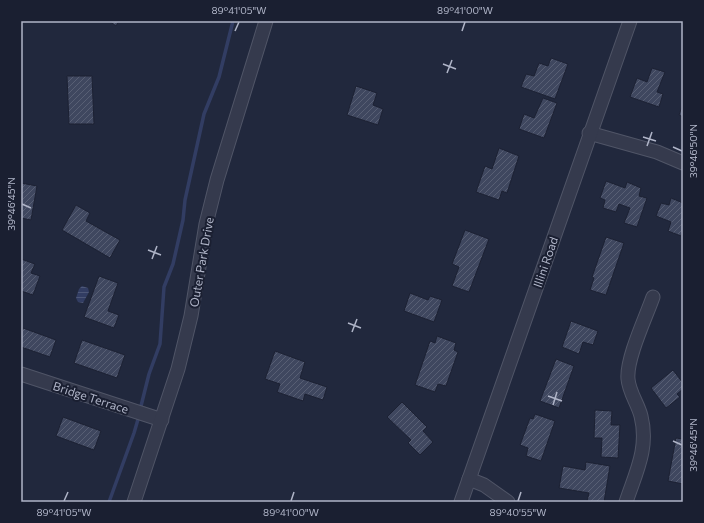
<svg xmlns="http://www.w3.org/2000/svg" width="704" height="523" font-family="Commissioner,sans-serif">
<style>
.water{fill:url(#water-rules)}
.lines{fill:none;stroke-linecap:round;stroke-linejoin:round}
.stream{stroke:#323d63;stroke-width:3.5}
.building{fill:url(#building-hatch);stroke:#1c2133}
.minor-casing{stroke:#505567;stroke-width:15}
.minor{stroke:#353a4d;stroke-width:13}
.ticks{fill:none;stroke:#b0b5c8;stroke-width:1.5}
.labels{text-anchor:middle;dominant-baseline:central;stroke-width:4;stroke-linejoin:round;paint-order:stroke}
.street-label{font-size:12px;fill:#b0b5c8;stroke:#1a1f31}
.neatline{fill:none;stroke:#b0b5c8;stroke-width:1.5}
.ticks-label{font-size:10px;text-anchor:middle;fill:#b0b5c8}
</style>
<defs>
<pattern id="water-rules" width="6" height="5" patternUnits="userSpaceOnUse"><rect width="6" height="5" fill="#323d63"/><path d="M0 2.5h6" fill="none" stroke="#4d5778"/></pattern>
<pattern id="building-hatch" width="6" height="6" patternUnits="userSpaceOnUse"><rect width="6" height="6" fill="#3f475f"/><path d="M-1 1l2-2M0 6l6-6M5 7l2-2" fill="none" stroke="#585f74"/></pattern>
</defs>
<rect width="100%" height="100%" fill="#21283d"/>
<path class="water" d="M82 286 88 288 89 292 83 303 78 302 76 298 79 289Z"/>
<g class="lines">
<g class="stream">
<path d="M140 410 149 374 160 344 164 287 173 264 183 220 185 200 204 114 219 77 233 21"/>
<path d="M109 502 134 433 139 416"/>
</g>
</g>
<g class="building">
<path d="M109 21H119L116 26Z"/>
<path d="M551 58 568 64 555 99 521 87 526 74 534 76 539 63 548 66Z"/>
<path d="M652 68 665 72 657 92 663 94 659 107 630 97 637 78 647 82Z"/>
<path d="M67 76H92L94 124H69Z"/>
<path d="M356 86 377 93 373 105 383 109 378 125 347 115Z"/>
<path d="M543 98 557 103 544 138 519 129 524 114 534 118Z"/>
<path d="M683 104V117L679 115Z"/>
<path d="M499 148 519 156 507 193 502 191 499 200 476 192 485 166 492 169Z"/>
<path d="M606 181 625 188 627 182 641 188 639 196 647 198 637 227 624 223 630 208 619 204 616 212 603 208 605 200 600 198Z"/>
<path d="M21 183 37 186 31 220 21 218Z"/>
<path d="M671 198 683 203V229L681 236 668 231 671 222 656 216 661 203 669 205Z"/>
<path d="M76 205 90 213 86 221 120 240 110 258 62 230Z"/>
<path d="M465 230 489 239 469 292 452 286 459 267 452 264Z"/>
<path d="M606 237 624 243 606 295 590 290 594 278 592 277Z"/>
<path d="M21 259 35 264 31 273 40 276 33 295 21 291Z"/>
<path d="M99 276 118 283 108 311 119 315 114 328 84 317Z"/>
<path d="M410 293 428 300 430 296 442 300 434 322 404 311Z"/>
<path d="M571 321 598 331 593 345 583 342 579 354 562 347Z"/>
<path d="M23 328 56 340 50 357 21 347V334Z"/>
<path d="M437 336 456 343 454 350 458 352 446 386 438 384 435 392 415 385 430 341 435 343Z"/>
<path d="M82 340 125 355 117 378 74 363Z"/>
<path d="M275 351 305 362 300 378 327 387 323 400 305 394 303 401 277 392 280 384 265 379Z"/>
<path d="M556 359 574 366 559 408 540 401Z"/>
<path d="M673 370 683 383V389L677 394 680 397 666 408 651 388Z"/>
<path d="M402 402 427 427 423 431 433 442 420 455 408 443 411 440 387 417Z"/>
<path d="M595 410 612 411 611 425H620L618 458 601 457 602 438H594Z"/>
<path d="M535 414 555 421 541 461 526 456 528 448 520 445 530 418 533 419Z"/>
<path d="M63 417 101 431 94 450 56 436Z"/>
<path d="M676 438 683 439V484L668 481Z"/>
<path d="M586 462 610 466 604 502 587 501 589 493 559 488 563 466 585 470Z"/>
</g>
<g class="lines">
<g class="minor-casing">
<g id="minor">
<path d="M589 133 657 152 683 163"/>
<path d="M21 374 162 420"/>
<path d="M469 479 484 485 508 502"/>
<path d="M134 502 178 369 191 316 206 224 217 180 266 21"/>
<path d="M461 502 630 21"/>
<path d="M626 502C636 472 649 448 641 416 638 404 629 392 628 379 626 359 646 317 653 297"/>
</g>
</g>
<use href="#minor" class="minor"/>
</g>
<path class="ticks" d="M235 31 239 22M462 31 465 22M443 64 456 69M447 73 452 60M643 137 656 141M647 146 652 132M673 147 682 151M22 204 31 208M148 250 161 255M152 259 157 246M348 323 361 328M352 332 357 319M548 396 562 401M553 405 557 392M673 441 682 445M64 501 68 492M291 501 294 492M518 501 521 492"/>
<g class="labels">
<g class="street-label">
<text transform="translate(201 262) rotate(-80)">Outer Park Drive</text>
<text transform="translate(545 262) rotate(-71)">Illini Road</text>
<text transform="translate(91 397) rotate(18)">Bridge Terrace</text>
</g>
</g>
<rect width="704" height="523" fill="none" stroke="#1a1f31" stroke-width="44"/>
<rect x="22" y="22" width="660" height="479" class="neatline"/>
<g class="ticks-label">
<text x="239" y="14">89°41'05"W</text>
<text x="465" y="14">89°41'00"W</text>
<text transform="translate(693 151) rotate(-90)" y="4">39°46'50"N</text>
<text transform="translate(11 204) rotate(-90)" y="4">39°46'45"N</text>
<text transform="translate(693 445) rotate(-90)" y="4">39°46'45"N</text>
<text x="64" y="516">89°41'05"W</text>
<text x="291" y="516">89°41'00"W</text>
<text x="518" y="516">89°40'55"W</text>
</g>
</svg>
